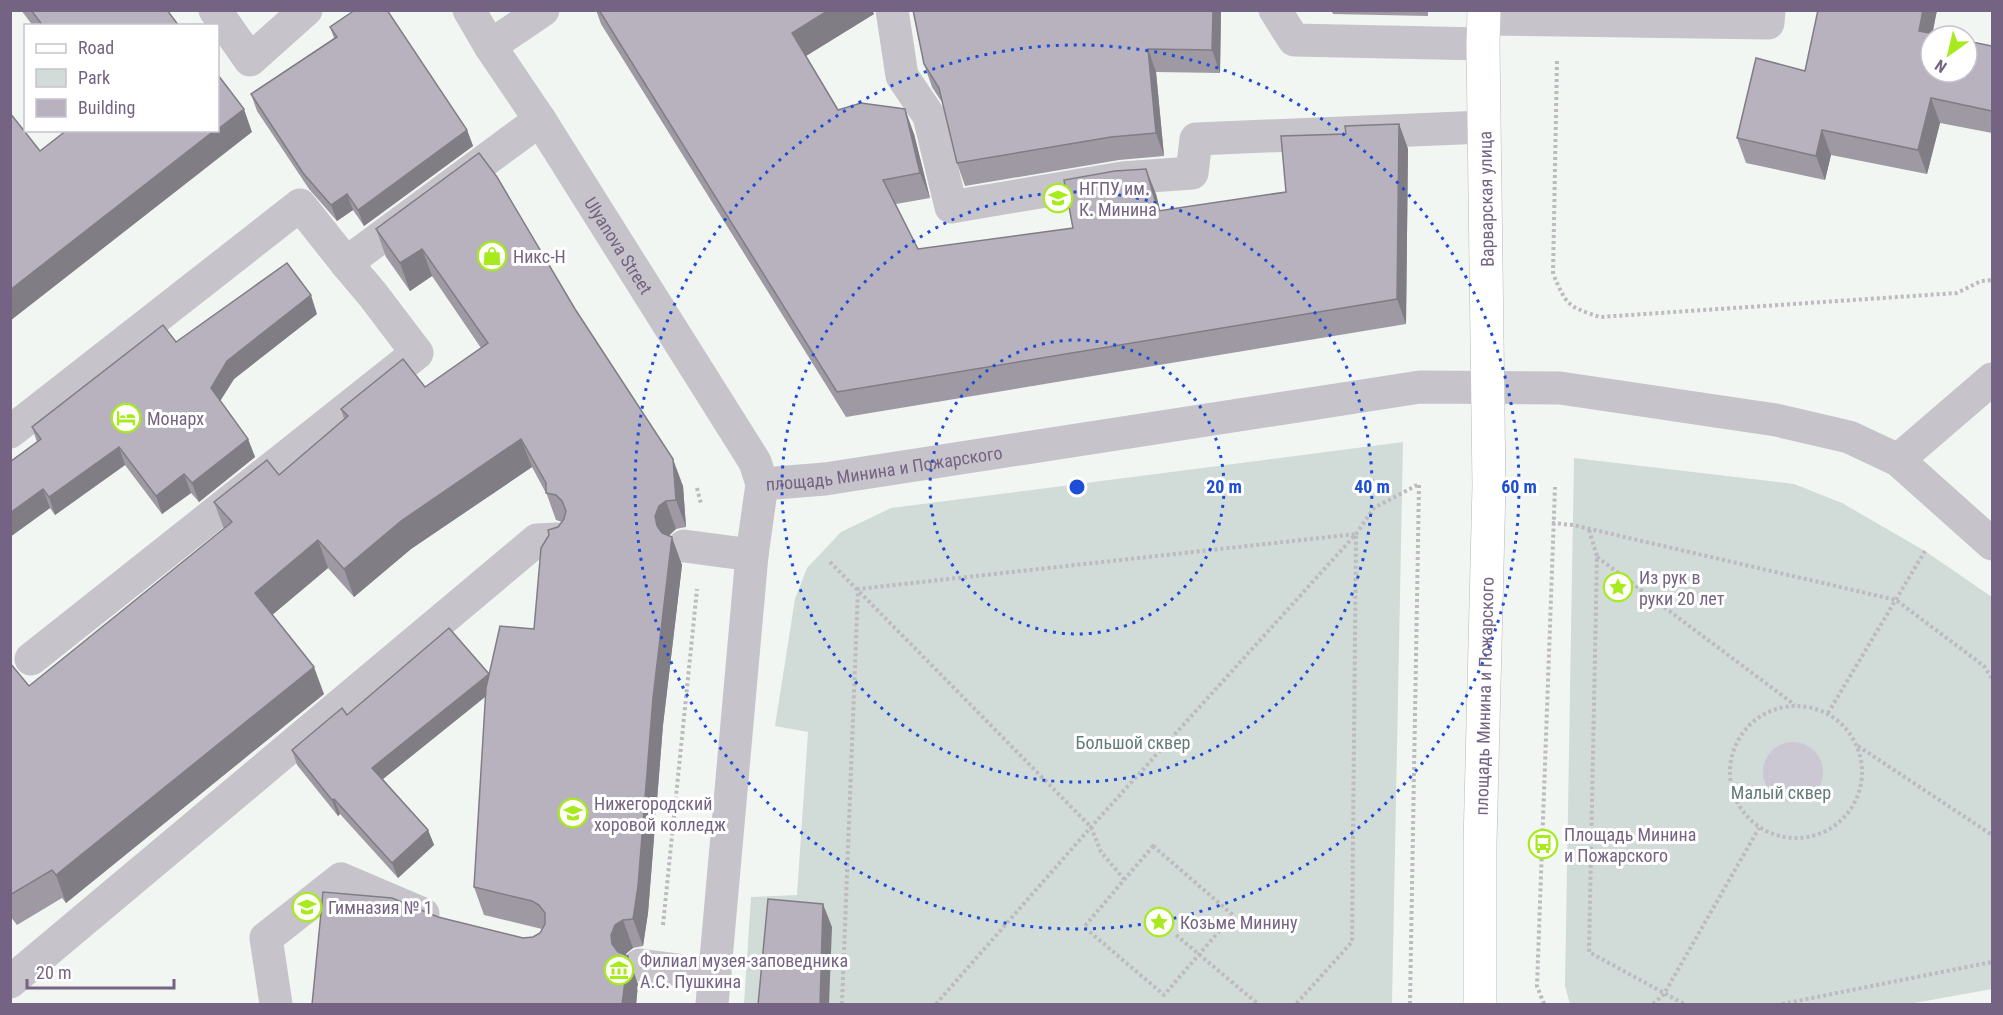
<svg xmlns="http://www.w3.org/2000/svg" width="2003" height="1015" font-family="'Roboto Condensed',sans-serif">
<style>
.green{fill:#d1dbd8}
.water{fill:#cbc7d3}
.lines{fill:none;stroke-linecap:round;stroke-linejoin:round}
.major-casing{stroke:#bab6be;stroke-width:34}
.path{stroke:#bdbac0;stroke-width:4;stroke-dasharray:3 3;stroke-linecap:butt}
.minor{stroke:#c7c3ca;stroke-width:33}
.major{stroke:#fff;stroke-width:33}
.wall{fill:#9e99a3}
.shaded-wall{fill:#817d85}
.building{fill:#b8b2be;stroke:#817d85;stroke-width:1.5}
.ring{fill:none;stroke:#1d4ed8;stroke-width:3;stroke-dasharray:3 6}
.labels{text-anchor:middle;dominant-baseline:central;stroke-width:6;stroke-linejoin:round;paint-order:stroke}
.poi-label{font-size:18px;fill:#756384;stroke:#fff;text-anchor:start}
.street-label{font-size:18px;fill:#756384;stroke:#fff}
.park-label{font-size:18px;fill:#627b79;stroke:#fff}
.centre{fill:#1d4ed8;stroke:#fff;stroke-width:3}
.ring-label{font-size:18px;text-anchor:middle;font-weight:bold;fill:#1d4ed8;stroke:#fff;stroke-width:6;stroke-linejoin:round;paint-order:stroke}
</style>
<rect width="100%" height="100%" fill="#f2f6f2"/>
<g class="green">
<path d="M1403 442 1392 1004H744L751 897 797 895 808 732 775 726 795 599 807 568 841 532 891 508Z"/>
<path d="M1574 458 1794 484 1842 503 1925 551 1992 597V989L1909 1004H1570L1565 986Z"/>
</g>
<circle class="water" cx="1793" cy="772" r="30"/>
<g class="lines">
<g class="major-casing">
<g id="major">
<path id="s3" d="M1480 1004V844L1489 486 1483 44 1484 10"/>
</g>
</g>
<g class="path">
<path d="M1557 61 1553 274C1567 305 1566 306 1600 317L1957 293 1981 281 1992 280"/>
<path d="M697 488 701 504"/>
<path d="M1552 523 1573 525 1896 600 1984 666 1992 678"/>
<path d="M1589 530 1597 556 1589 952 1684 1004"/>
<path d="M1597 557 1795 705"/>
<path d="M830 562 1091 827 1101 852 1124 879"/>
<circle cx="1796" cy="772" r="66"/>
<path d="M1828 713 1925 551"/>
<path d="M1858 746 1992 835"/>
<path d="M1153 846 1233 915 1164 995 1084 927Z"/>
<path d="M663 925 697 589"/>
<path d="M1176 935 1258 1004"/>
<path d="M842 1004 858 589 1356 534 1352 942 1296 1004"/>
<path d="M936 1004 1091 827 1356 534 1374 508 1419 484 1410 1004"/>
<path d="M1544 1004 1537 986 1555 487"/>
<path d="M1653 1004 1664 994 1759 828"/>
<path d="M1782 1004 1992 962"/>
</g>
<g class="minor">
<path d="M215 10 250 60 306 10"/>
<path id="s1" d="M469 10 490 46 540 120 755 462 762 484 752 555 712 1004"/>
<path d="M892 10 902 76 929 116 951 207 1122 178 1192 173 1196 139 1484 127"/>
<path d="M1275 10 1294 40 1483 44"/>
<path d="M1484 19 1768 23 1769 10"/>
<path d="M490 46 543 10"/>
<path d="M10 432 300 205 346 263 540 120"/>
<path d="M1898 460 1992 379"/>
<path id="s2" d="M762 484 825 479 1420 387 1560 388 1776 420 1849 437 1898 460 1992 544"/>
<path d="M684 546 752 555"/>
<path d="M31 659 417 353 373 295 346 263"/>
<path d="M640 965 715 975"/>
<path d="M10 982 537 540 557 539"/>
<path d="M276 1004 266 938 341 879 423 914"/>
</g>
<use href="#major" class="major"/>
</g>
<g class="wall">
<path d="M21 10H167L179 26H33Z"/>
<path d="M596 10H872L874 14 806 56 838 110 914 134 930 198 896 204 918 249 1073 228 1156 194 1160 211 1286 192 1346 134 1399 124 1408 149 1406 324 846 417 601 24Z"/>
<path d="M913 10H1221L1220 73 1156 72 1164 156 1119 160 965 186 957 163 943 104 932 87 924 64Z"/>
<path d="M1331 10H1428V16L1333 14Z"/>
<path d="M1818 10H1937L1932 34 1992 46V133L1940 123 1927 174 1831 155 1825 180 1746 163 1737 138 1805 71Z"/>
<path d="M330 27 467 130 473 146 364 226 353 210 337 221 309 189 257 111 251 94 334 38Z"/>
<path d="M376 229 575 309 683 486 686 527 676 529 669 536 682 565 663 725 648 913 643 946 633 948 625 955 638 984 636 1005H312L438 917 523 938 533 937 540 933 542 929 484 915 474 887 486 696 383 779 428 830 434 845 398 878 340 814 338 816 297 765 292 750 347 715 490 674 534 629 558 527 562 522 556 520 547 495 532 467 411 549 354 597 328 568 272 615 324 694 66 903 62 898 17 925 10 916V663L29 686 224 529 214 502 279 475 344 419 341 409 425 387 481 348 432 276 410 291 386 257Z"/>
<path d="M317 314 234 379 220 401 248 439 255 457 199 502 191 493 162 514 125 465 55 515 50 508 10 537V462L37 442 32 427 176 342Z"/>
</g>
<g class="shaded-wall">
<path d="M829 10H872L874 14 801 59 792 33Z"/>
<path d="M1213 10H1221L1220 73 1212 50Z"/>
<path d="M1923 10H1937L1932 36 1919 31Z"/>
<path d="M1148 49 1156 72 1164 156 1156 133Z"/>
<path d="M1931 98 1940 123 1927 174 1918 150Z"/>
<path d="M244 109 252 132 10 321V290L215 130H218V129Z"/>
<path d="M905 109 914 134 930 198 920 173Z"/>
<path d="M1399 124 1408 149 1406 324 1397 299Z"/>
<path d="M467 130 473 146 364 226 358 210Z"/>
<path d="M1822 130 1831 155 1825 180 1816 156Z"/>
<path d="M1146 169 1156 194 1167 237 1158 211Z"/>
<path d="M347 194 353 210 337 221 331 205Z"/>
<path d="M422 249 432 276 410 291 400 263Z"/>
<path d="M311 295 317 314 234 379 217 406 211 388 227 361Z"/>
<path d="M248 439 255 457 199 502 192 483Z"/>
<path d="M521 439 532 467 411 549 354 597 344 569 401 521Z"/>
<path d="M119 447 125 465 55 515 49 497Z"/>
<path d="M673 459 683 486 686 527 676 500Z"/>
<path d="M184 474 191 493 162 514 156 496Z"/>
<path d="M43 489 50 508 10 537V513Z"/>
<path d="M666 501 676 529 670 534 665 544 657 526 655 516 659 506Z"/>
<path d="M672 537 682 565 663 725 648 913 643 946 633 919 653 698Z"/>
<path d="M318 540 328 568 265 621 255 593Z"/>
<path d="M314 667 324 694 66 903 56 875Z"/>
<path d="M489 674 495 689 378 783 372 768Z"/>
<path d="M334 799 340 814 338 816 332 800Z"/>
<path d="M428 830 434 845 398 878 392 863Z"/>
<path d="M823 904 832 927 829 1005H820Z"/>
<path d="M623 920 633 948 626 953 621 963 612 944 611 935 615 925Z"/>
<path d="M628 956 638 984 636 1005H622Z"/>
</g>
<g class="building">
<path d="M31 10H167L179 26H43Z"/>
<path d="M355 10H387L467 130 358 210 347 194 331 205 303 173 251 94 337 37 330 27Z"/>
<path d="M599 10H829L792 33 838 110 861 103 905 109 920 173 883 180 918 249 1073 228 1064 180 1115 171 1146 169 1158 211 1286 192 1281 136 1346 134 1345 126 1399 124 1397 299 837 392Z"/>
<path d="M913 10H1213L1212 50 1148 49 1156 133 1111 137 957 163 939 88 924 64Z"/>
<path d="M1818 10H1923L1919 31 1943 36H1931V72H1967V41L1992 46V111L1931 98 1918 150 1822 130 1816 156 1737 138 1756 58 1805 71Z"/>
<path d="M218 75 244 109 218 129Z"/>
<path d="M10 113 40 151 67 130H215L10 290Z"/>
<path d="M479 153 497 177 575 309 673 459 676 500 666 501 659 506 655 516 657 526 662 533 672 537 653 698 638 886 633 919 623 920 615 925 611 935 612 944 618 952 628 956 622 1005H312L323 892 392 898 438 917 523 938 533 937 540 933 545 924V913L539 905 532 901 474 887 486 688 500 626 534 629 541 548 549 535 548 530 558 527 564 519 566 511 562 501 556 495 546 493V483L521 439 401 521 344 569 318 540 255 593 314 667 56 875 52 870 10 895V663L29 686 232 522 214 502 267 460 279 475 348 416 341 409 403 359 425 387 488 343 422 249 400 263 376 229Z"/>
<path d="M287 263 311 295 227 361 211 388 248 439 192 483 184 474 156 496 119 447 49 497 43 489 10 513V462L41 439 32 427 163 325 176 342Z"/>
<path d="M449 628 489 674 372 768 428 830 392 863 334 799 332 800 292 750 342 708 347 715Z"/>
<path d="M768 899 823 904 820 1005H758Z"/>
</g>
<g class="ring">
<circle cx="1077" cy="487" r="147"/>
<circle cx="1077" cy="487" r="295"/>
<circle cx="1077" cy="487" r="442"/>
</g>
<defs>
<g id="university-ring" transform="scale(1.5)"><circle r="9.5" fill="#fff" stroke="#a7eb1c" stroke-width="1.5"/><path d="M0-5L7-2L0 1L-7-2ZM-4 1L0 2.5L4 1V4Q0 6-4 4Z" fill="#a7eb1c"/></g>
<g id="shop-ring" transform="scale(1.5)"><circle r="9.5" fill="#fff" stroke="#a7eb1c" stroke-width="1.5"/><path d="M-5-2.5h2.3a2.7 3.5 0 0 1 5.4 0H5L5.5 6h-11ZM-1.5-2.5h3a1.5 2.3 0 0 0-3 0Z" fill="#a7eb1c"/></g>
<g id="hotel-ring" transform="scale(1.5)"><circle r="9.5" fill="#fff" stroke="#a7eb1c" stroke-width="1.5"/><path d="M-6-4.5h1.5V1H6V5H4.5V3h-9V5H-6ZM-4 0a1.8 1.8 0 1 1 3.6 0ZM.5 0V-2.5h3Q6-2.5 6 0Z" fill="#a7eb1c"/></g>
<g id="sight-ring" transform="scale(1.5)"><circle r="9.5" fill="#fff" stroke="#a7eb1c" stroke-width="1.5"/><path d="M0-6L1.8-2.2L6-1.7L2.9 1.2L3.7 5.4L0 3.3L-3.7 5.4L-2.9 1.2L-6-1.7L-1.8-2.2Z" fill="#a7eb1c"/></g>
<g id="bus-ring" transform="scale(1.5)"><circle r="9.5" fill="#fff" stroke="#a7eb1c" stroke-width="1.5"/><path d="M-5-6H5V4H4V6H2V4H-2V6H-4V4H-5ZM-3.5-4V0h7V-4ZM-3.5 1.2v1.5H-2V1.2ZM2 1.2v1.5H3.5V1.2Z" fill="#a7eb1c"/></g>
<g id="school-ring" transform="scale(1.5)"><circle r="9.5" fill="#fff" stroke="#a7eb1c" stroke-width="1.5"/><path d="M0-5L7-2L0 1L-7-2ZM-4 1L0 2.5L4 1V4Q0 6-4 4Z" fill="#a7eb1c"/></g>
<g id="museum-ring" transform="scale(1.5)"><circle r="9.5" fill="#fff" stroke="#a7eb1c" stroke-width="1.5"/><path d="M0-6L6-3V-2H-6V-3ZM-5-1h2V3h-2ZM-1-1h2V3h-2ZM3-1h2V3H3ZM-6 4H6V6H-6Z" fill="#a7eb1c"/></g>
</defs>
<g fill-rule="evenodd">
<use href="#university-ring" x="1058" y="198"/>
<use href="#shop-ring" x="492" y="256"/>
<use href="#hotel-ring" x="126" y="418"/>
<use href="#sight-ring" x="1618" y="587"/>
<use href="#university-ring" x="573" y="813"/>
<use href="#bus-ring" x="1543" y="844"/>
<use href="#school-ring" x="307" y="907"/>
<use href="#sight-ring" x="1159" y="922"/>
<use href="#museum-ring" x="619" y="970"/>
</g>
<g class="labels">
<g class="poi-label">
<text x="1079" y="188">НГПУ им.<tspan x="1079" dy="21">К. Минина</tspan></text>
<text x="513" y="256">Никс-Н</text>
<text x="147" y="418">Монарх</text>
<text x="1639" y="577">Из рук в<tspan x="1639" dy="21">руки 20 лет</tspan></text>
<text x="594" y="803">Нижегородский<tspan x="594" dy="21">хоровой колледж</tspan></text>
<text x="1564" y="834">Площадь Минина<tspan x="1564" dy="21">и Пожарского</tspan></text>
<text x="328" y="907">Гимназия № 1</text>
<text x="1180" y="922">Козьме Минину</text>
<text x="640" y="960">Филиал музея-заповедника<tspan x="640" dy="21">А.С. Пушкина</tspan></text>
</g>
<g class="street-label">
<text transform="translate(1486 199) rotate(-91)">Варварская улица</text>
<text stroke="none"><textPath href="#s1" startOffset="279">Ulyanova Street</textPath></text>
<text stroke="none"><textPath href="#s2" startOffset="123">площадь Минина и Пожарского</textPath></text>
<text stroke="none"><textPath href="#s3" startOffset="308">площадь Минина и Пожарского</textPath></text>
</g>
<g class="park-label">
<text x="1133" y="742">Большой сквер</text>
<text x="1781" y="792">Малый сквер</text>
</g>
</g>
<circle cx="1077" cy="487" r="9" class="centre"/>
<g class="ring-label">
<text x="1224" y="493">20 m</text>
<text x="1372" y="493">40 m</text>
<text x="1519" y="493">60 m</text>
</g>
<rect width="2003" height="1015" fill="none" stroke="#756384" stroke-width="24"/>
<rect x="24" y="24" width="195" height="108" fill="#ffffff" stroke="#c8c1ce" stroke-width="1.5"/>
<rect x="36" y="44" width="30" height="9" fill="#ffffff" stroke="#c8c1ce" stroke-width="1.5"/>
<text x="78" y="54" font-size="18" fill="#756384">Road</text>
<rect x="36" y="69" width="30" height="18" fill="#d1dbd8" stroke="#c8c1ce" stroke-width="1.5"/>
<text x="78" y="84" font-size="18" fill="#756384">Park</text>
<rect x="36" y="99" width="30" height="18" fill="#b8b2be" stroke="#c8c1ce" stroke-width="1.5"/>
<text x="78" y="114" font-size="18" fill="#756384">Building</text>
<g transform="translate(1949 54) rotate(214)"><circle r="28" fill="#ffffff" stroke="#c8c1ce" stroke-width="1.5"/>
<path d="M0-4.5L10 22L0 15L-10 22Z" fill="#a7eb1c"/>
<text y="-9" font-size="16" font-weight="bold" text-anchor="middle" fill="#756384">N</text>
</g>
<path d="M27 979v9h147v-9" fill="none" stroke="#756384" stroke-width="3"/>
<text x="36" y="979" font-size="18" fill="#756384" stroke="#ffffff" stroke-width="4.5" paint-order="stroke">20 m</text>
</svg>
